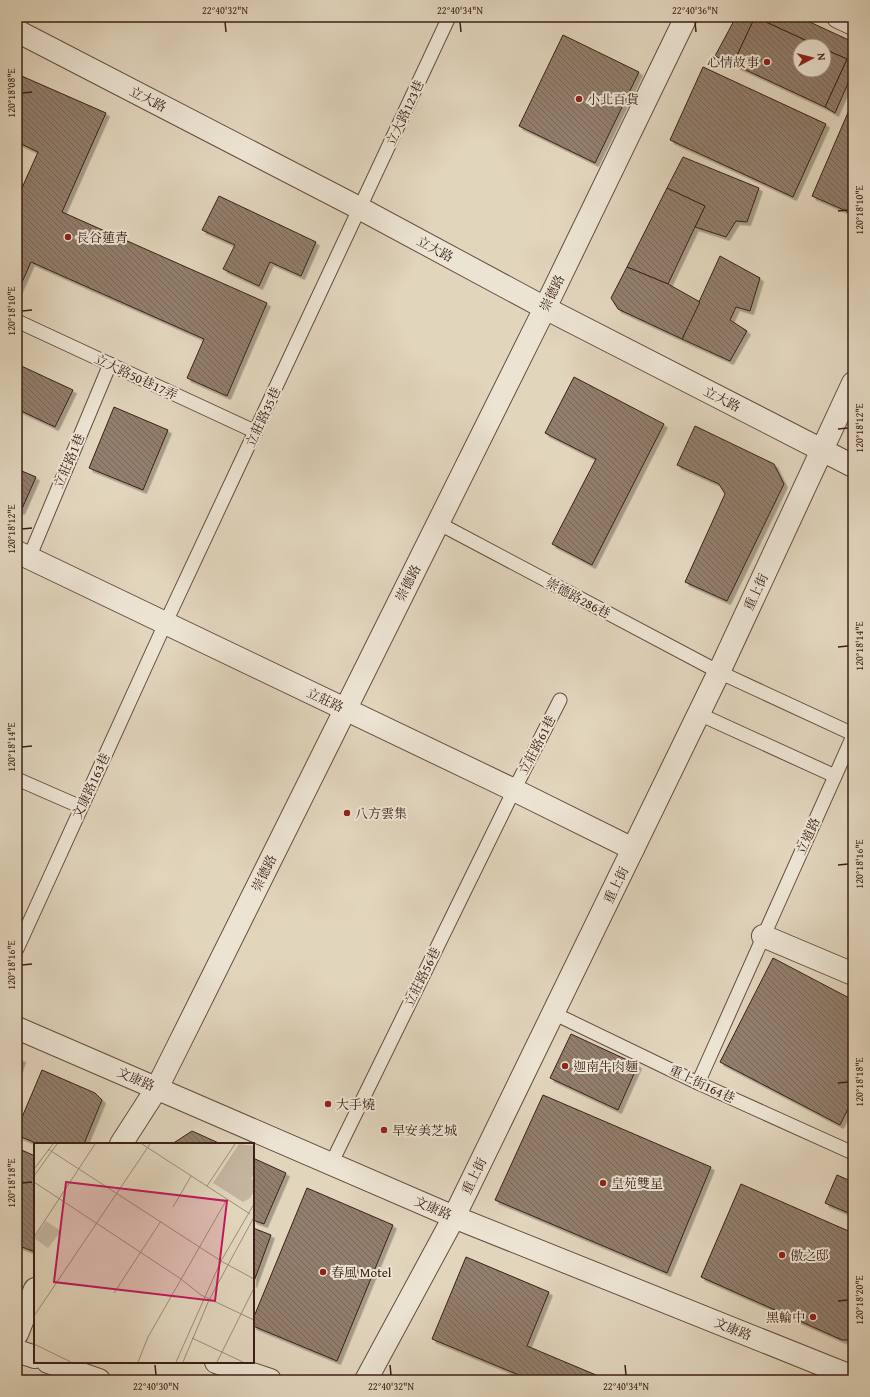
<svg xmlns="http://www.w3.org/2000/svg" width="870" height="1397" font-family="'Gentium Book Plus','Noto Serif TC',serif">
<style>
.building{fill:url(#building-back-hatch);stroke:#3c2016;filter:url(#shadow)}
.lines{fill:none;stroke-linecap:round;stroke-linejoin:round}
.lane-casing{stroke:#654d40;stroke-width:15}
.street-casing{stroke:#654d40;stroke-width:24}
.lane{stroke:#ece4d3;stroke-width:13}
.street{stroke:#ece4d3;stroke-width:22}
.ticks{fill:none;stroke:#3c2016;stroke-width:1.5}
.poi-dot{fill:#8f2418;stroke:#ece4d3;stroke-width:1.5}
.labels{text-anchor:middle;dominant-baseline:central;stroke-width:4;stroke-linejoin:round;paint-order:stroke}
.poi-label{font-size:13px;fill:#3c2016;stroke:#ece4d3;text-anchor:start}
.street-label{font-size:13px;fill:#3c2016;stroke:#ece4d3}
.inset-road{fill:none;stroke:#9f8d7a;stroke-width:1}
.view{fill:#c2185b;fill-opacity:0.15;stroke:#c2185b;stroke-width:2}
.inset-edge{fill:none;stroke:#3c2016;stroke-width:2}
.neatline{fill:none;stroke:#3c2016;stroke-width:1.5}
.ticks-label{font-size:10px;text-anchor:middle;fill:#3c2016}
</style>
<defs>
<pattern id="building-back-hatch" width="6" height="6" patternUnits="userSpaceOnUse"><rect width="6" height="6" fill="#927e6c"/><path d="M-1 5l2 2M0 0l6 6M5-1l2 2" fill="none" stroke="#786758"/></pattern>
<filter id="shadow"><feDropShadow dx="3.5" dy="3.5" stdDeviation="0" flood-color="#0004"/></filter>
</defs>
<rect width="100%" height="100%" fill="#e1d5bc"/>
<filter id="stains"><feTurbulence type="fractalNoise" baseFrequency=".005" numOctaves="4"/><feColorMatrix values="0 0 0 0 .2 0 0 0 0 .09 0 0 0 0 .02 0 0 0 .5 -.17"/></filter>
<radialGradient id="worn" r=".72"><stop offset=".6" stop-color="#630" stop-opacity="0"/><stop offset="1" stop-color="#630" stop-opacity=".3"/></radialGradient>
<g class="building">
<path d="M736 17H799L853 42V72L835 113 825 107 847 59 824 49V46H818L755 17 733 64 715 56Z"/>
<path d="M755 17 818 46H800V70H824V49L847 59 825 107 733 64Z"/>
<path d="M563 35 639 72 595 163 519 126Z"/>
<path d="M703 67 826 124 793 197 670 140Z"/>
<path d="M17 74 106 113 62 212 267 303 227 396 187 378 204 339 31 262 19 289 17 288V199L38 152 17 142Z"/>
<path d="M853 101V214L812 196Z"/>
<path d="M683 157 759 188 747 222 736 221 726 237 695 227 705 206 667 188Z"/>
<path d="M667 188 705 206 668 284 627 267Z"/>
<path d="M219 196 316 242 301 276 270 262 259 286 223 269 235 245 202 230Z"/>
<path d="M720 256 760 278 750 311 736 307 730 320 747 331 730 361 682 339Z"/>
<path d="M627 267 668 284 700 302 682 339 618 309 611 298Z"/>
<path d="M17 364 73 390 55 427 17 409Z"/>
<path d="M574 377 664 424 592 565 552 544 596 459 545 433Z"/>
<path d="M114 407 168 430 143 490 89 468Z"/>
<path d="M695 426 774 464 784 484 727 601 685 582 725 494 719 484 677 465Z"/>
<path d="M17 469 36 477 21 511 17 509Z"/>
<path d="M773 958 853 1000V1099L840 1125 720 1062Z"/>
<path d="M571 1034 638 1065 618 1110 550 1078Z"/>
<path d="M17 1057 22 1059 17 1074Z"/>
<path d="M42 1070 95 1093 102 1100 84 1144H38L17 1135V1129Z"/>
<path d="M543 1095 711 1167 667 1273 495 1200Z"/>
<path d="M192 1131 221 1144H172Z"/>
<path d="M17 1148 35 1156V1252L17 1245Z"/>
<path d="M253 1158 286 1173 264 1224 253 1220Z"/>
<path d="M837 1175 853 1182V1215L825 1203Z"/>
<path d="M741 1184 853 1233V1340H842L701 1277Z"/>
<path d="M307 1188 393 1225 337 1361 253 1326V1319Z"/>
<path d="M253 1228 271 1235 253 1284Z"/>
<path d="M466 1257 549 1292 527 1346 608 1380H531L432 1339Z"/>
</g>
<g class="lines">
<g class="lane-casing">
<g id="lane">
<path d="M17 321 256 432"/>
<path d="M438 523 719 672 853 734"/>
<path d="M29 558 110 364"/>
<path d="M699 714 835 776"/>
<path d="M17 779 81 807"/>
<path d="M17 949 165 624 449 17"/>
<path d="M553 1013 698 1083 853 1153"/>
<path d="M698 1083 853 736"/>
<path d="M331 1164 514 790 560 700"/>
</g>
</g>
<g class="street-casing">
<g id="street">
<path d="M838 17 853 24"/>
<path d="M17 31 361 209 545 308 853 466"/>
<path d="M17 552 514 790 633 849"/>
<path d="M763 936 853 974"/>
<path d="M17 1028 454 1217 853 1377"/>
<path d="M121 1144 157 1088 177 1048 545 308 686 17"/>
<path d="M17 1334 35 1289"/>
<path d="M17 1351 35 1357"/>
<path d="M48 1362 99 1380"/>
<path d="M216 1362 270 1380"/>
<path d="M366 1380 454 1217 719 672 853 383"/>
</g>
</g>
<use href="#lane" class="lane"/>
<use href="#street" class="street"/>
</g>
<path class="ticks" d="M225 22 226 32M460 22 461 32M695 22 696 32M22 93 32 92M838 211 848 210M22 311 32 310M838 429 848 428M22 529 32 528M838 647 848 646M22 747 32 746M838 865 848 864M22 965 32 964M838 1083 848 1082M22 1183 32 1182M838 1301 848 1300M155 1365 156 1375M390 1365 391 1375M625 1365 626 1375"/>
<g class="poi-dot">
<circle cx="767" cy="62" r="4"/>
<circle cx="579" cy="99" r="4"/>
<circle cx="68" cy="237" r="4"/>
<circle cx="347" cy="813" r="4"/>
<circle cx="565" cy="1066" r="4"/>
<circle cx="328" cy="1104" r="4"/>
<circle cx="384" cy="1130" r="4"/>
<circle cx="603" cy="1183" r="4"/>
<circle cx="782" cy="1255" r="4"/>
<circle cx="323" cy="1272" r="4"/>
<circle cx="813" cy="1317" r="4"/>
</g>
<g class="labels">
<g class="poi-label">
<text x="759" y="62" text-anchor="end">心情故事</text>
<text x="587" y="99">小北百貨</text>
<text x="76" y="237">長谷蓮青</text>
<text x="355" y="813">八方雲集</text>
<text x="573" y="1066">迦南牛肉麵</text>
<text x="336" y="1104">大手燒</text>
<text x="392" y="1130">早安美芝城</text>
<text x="611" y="1183">皇苑雙星</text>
<text x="790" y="1255">傲之邸</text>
<text x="331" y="1272">春風 Motel</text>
<text x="805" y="1317" text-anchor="end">黑輪中</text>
</g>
<g class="street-label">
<text transform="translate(148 99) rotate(27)">立大路</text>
<text transform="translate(405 113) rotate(-65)">立大路123巷</text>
<text transform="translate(435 249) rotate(28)">立大路</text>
<text transform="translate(552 293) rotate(-64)">崇德路</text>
<text transform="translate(136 377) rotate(25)">立大路50巷17弄</text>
<text transform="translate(722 399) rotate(27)">立大路</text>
<text transform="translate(263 417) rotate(-65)">立莊路35巷</text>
<text transform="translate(69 461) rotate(-67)">立莊路1巷</text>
<text transform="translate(408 583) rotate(-63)">崇德路</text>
<text transform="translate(756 592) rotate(-65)">重上街</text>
<text transform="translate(578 598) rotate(28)">崇德路286巷</text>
<text transform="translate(325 700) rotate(25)">立莊路</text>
<text transform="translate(537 745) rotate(-63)">立莊路61巷</text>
<text transform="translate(91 786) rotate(-65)">文康路163巷</text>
<text transform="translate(808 836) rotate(-66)">立道路</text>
<text transform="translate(264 873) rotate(-64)">崇德路</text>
<text transform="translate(616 885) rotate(-64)">重上街</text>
<text transform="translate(422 977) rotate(-64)">立莊路56巷</text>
<text transform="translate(136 1079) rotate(23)">文康路</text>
<text transform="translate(702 1084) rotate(25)">重上街164巷</text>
<text transform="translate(474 1176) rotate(-64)">重上街</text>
<text transform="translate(433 1208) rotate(23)">文康路</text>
<text transform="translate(733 1329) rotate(22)">文康路</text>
</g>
</g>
<g transform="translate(34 1143)">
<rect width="220" height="220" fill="#e1d5bc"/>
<path d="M205 1 220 3V31L217 36 220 37V48L216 55 209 59 179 40ZM12 78 27 88 14 105 0 95Z" fill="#c5b6a0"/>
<path class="inset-road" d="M108 1 216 71M14 6 187 118 220 136M0 26 19 1M0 33 23 1M0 39 147 136 167 152 220 177M173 43 201 1M139 64 157 33M0 94 61 1M80 150 127 78M0 173 116 1M158 195 209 219M0 201 37 219M104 219 114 194 193 56M142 219 187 118 220 61M149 219 175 157 220 74M183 219 220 145"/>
<path class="view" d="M32 39 193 58 181 158 20 139Z"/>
<rect width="220" height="220" class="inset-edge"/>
</g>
<rect width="870" height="1397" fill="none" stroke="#e1d5bc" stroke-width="44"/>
<g transform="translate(812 58) rotate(83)"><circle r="19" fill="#ece4d3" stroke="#a69687"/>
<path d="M0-3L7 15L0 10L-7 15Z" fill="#8f2418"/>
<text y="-6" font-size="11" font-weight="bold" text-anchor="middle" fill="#3c2016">N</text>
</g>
<rect x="22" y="22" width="826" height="1353" class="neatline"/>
<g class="ticks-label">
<text x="225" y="14">22°40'32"N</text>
<text x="460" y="14">22°40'34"N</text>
<text x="695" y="14">22°40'36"N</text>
<text transform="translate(11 93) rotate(-90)" y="4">120°18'08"E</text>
<text transform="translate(859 210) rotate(-90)" y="4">120°18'10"E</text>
<text transform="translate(11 311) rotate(-90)" y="4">120°18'10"E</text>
<text transform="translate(859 428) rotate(-90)" y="4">120°18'12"E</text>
<text transform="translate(11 529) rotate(-90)" y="4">120°18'12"E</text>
<text transform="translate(859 646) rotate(-90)" y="4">120°18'14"E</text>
<text transform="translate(11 747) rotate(-90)" y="4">120°18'14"E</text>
<text transform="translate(859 864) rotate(-90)" y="4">120°18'16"E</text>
<text transform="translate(11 965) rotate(-90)" y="4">120°18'16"E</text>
<text transform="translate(859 1082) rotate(-90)" y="4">120°18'18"E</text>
<text transform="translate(11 1183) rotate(-90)" y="4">120°18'18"E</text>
<text transform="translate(859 1300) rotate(-90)" y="4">120°18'20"E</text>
<text x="156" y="1390">22°40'30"N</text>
<text x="391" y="1390">22°40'32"N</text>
<text x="626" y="1390">22°40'34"N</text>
</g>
<rect width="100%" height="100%" filter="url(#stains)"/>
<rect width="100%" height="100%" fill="url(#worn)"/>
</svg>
